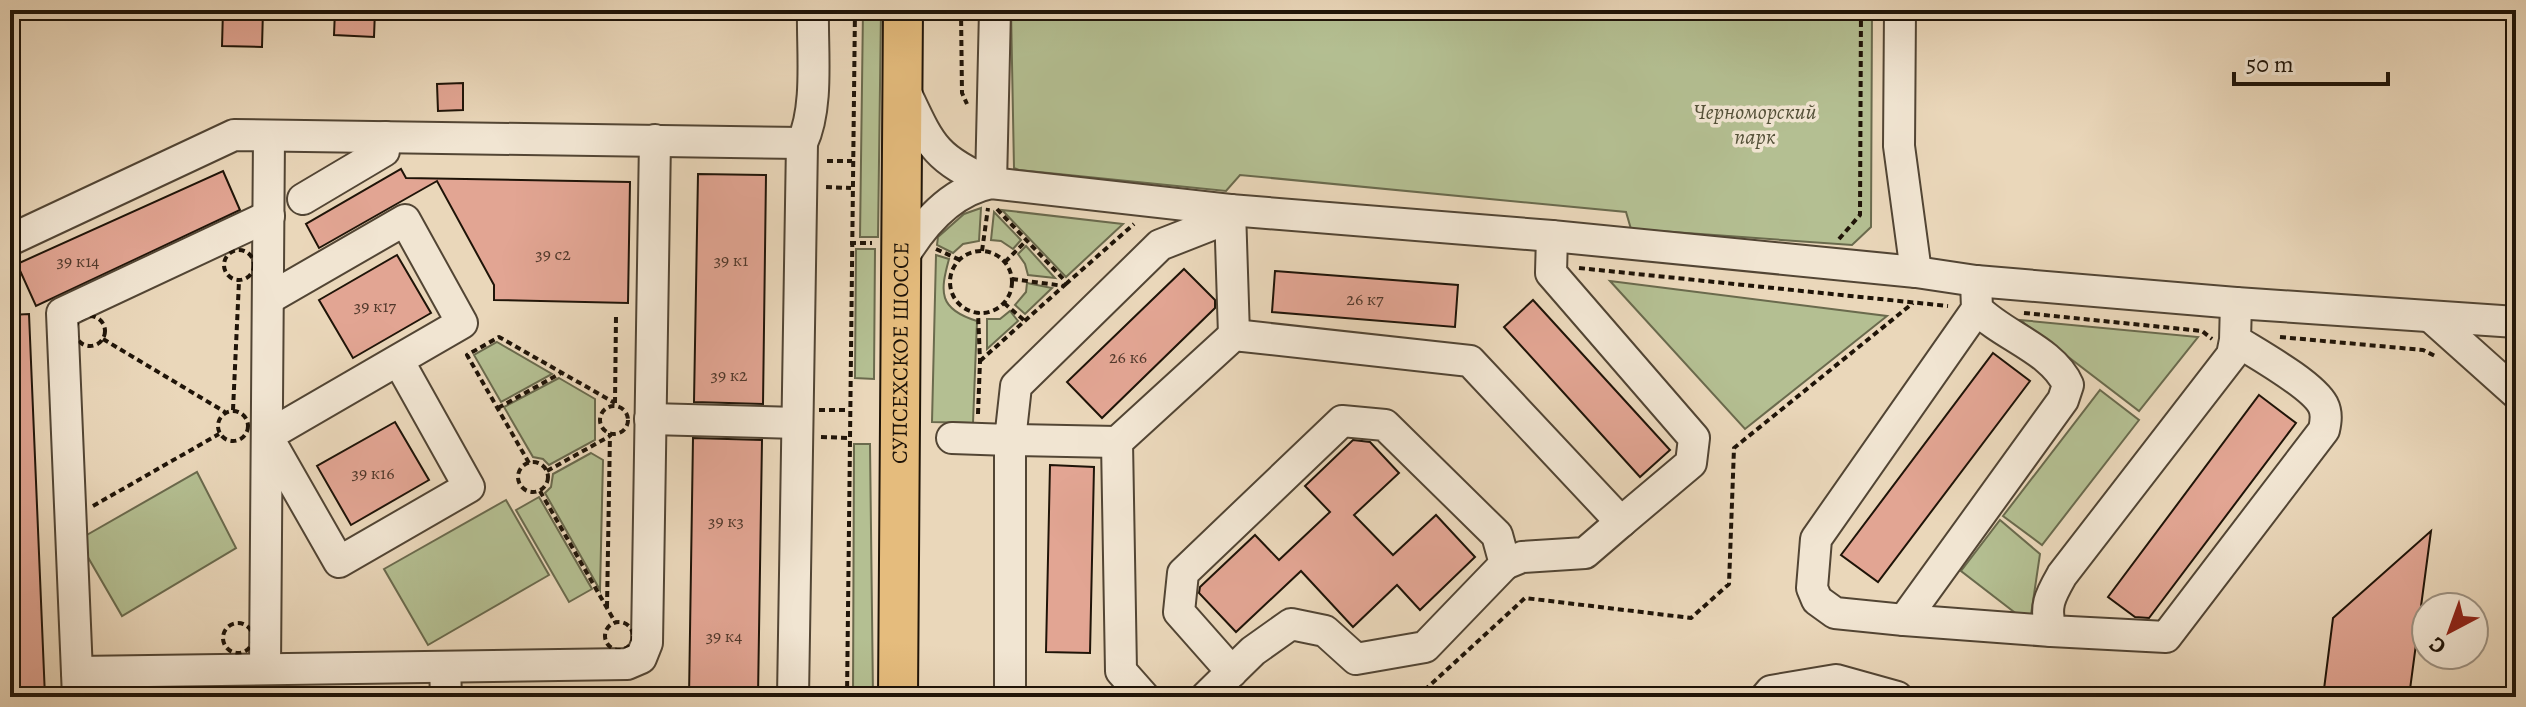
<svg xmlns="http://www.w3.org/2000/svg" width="2526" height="707" font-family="Alegreya,serif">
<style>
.green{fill:#b4bf92;stroke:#6a6a4d;stroke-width:2}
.building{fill:#e2a593;stroke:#1f1408;stroke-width:2}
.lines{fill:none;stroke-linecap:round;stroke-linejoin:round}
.minor-casing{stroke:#524534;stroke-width:34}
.major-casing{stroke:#1f1408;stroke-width:42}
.path{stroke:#1f1408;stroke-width:4;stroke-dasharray:6 4;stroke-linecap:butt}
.minor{stroke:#f1e5d2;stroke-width:30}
.major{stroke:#e5bc7d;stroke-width:38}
.labels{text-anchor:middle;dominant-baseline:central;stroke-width:7;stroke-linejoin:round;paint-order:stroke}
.number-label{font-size:18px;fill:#50382b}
.park-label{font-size:22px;font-style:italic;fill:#535038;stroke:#f1e5d2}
.street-label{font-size:22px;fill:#1f1408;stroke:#f1e5d2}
</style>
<rect width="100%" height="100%" fill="#ead7ba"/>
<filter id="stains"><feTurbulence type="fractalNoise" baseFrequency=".0025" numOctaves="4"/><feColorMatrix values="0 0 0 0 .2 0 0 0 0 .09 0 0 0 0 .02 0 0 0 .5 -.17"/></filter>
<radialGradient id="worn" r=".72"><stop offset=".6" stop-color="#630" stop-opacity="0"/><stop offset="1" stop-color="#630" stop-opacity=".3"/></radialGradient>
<g class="green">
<path d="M863 10H881L878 237H860Z"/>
<path d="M1011 10H1872L1871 227 1852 245 1631 229 1626 212 1240 175 1226 191 1019 170 1014 168Z"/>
<path d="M981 208 979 241 963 244 953 253 937 245 938 237 964 214Z"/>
<path d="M1002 210 1123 224 1066 277Z"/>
<path d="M994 212 1021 240 1013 249 1001 241 991 240Z"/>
<path d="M1026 246 1055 278 1028 275 1025 264 1018 254Z"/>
<path d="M856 249H875L874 379 855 378Z"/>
<path d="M936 255 949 259C940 292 938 309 977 321L973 423 932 422Z"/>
<path d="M1610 281 1887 316 1745 429Z"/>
<path d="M1027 283 1052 288 1025 314 1015 305 1026 292Z"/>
<path d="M1010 311 1018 321 987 349V319H1000Z"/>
<path d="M2020 320 2198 337 2139 411Z"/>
<path d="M497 342 552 374 501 402 474 355Z"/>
<path d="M559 378 595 399V440L549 465 543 459 533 457 504 407Z"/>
<path d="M2100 390 2139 420 2042 545 2003 516Z"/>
<path d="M854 444H870L873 697H853Z"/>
<path d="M591 453 603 460 600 590 545 493 551 487 553 474Z"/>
<path d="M197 472 236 548 122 616 78 540Z"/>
<path d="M539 497 592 589 569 602 516 510Z"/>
<path d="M506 500 549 575 428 645 384 569Z"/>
<path d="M2000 520 2040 554 2031 615H2018L1961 571Z"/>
</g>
<g class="building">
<path d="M223 10H263L262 47 222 46Z"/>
<path d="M335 10H375L374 37 334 35Z"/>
<path d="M463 83V110L438 111 437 84Z"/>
<path d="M401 169 406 178 630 182 628 303 494 300V285L437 181 319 248 306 224Z"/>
<path d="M223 171 240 210 36 306 17 264Z"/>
<path d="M698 174 766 175 763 404 694 402Z"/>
<path d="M397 255 431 313 353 358 319 300Z"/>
<path d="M1184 269 1215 300V308L1102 418 1067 382Z"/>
<path d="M1275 271 1458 285 1455 327 1272 312Z"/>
<path d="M1533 300 1670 450 1640 477 1504 327Z"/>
<path d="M29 314 45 697H10V315Z"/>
<path d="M1993 353 2030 381 1878 582 1841 555Z"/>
<path d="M2259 395 2296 423 2149 618 2135 617 2108 597Z"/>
<path d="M395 422 429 480 351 525 317 466Z"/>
<path d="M693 438 762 440 758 697H689Z"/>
<path d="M1353 440 1370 442 1399 473 1354 515 1393 555 1436 515 1475 557 1420 610 1397 585 1353 627 1301 571 1236 632 1199 593 1200 587 1255 535 1279 560 1330 512 1305 486Z"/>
<path d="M1050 465 1094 467 1090 653 1046 652Z"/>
<path d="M2431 531 2409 697H2323L2333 618Z"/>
</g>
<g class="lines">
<g class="minor-casing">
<g id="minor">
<path d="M1900 10 1899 146 1916 272"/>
<path d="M904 89C930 144 933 158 991 183"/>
<path d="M991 183 995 10"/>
<path d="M303 199 384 151 385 137"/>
<path d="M1230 210 1234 335"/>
<path d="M10 240 234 135 802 143"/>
<path d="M902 259C922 225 951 191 991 183L1230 210 1552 236 1916 272 1976 281 2236 303 2516 322"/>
<path d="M1976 281 1977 309 1816 539 1812 588 1817 600 1835 613 1904 620 2063 400 2068 385C2053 350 2003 336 1977 309"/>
<path d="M268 299 405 220 462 323 398 360 469 487 339 562 267 436 398 360"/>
<path d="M2431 317 2516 393"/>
<path d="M2235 340C2257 354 2312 384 2323 405 2327 413 2326 421 2324 430L2166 637 2051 631C2044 606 2050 596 2062 575L2232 355 2235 340 2236 303"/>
<path d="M650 419 797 423"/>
<path d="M952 438 1010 440 1016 386 1160 245 1211 225 1230 210"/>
<path d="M1505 564 1522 557 1585 553 1621 522"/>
<path d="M1904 620 2051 631"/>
<path d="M445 667 446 697"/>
<path d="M265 669 269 136"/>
<path d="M77 672 627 664 641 658 647 643 655 140"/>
<path d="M78 697 62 313 269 216"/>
<path d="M793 697 802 143C819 107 812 50 813 10"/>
<path d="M1010 697V440L1117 442"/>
<path d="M1144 697 1121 671 1117 442 1234 335 1470 361 1621 522 1691 463 1694 438 1551 273 1552 236"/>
<path d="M1206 697 1253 651 1291 624 1325 631 1356 659 1425 647 1505 564 1497 535 1385 425 1342 421 1183 573 1179 612 1232 672"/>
<path d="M1766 697 1771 691 1836 680 1897 697"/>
</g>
</g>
<g class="major-casing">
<g id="major">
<path id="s1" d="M898 697 903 10"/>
</g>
</g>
<g class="path">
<path d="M961 10 962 93 967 104"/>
<path d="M827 161H852"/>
<path d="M826 187 851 188"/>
<path d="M997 209 1067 283 1134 224"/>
<path d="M1839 239 1860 215 1861 10"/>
<path d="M850 243H872"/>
<path d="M936 249 960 260"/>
<circle cx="239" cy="265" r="15"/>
<path d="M982 251 988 208"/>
<circle cx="981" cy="282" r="31"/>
<path d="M1005 262 1026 241"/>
<path d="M1579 268 1948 306"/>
<path d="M1012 279 1064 286"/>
<path d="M1004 303 1025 321"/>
<path d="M2024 313 2202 331 2212 339"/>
<circle cx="90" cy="331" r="15"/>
<path d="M2280 337 2423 350 2437 357"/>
<path d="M103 339 225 412"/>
<path d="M980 361 1067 283"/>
<path d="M615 403 616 316"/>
<circle cx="614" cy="420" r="14"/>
<path d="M498 408 561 373"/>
<path d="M233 410 239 281"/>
<path d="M819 410H849"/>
<circle cx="233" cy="426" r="15"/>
<path d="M978 414 980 361 978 312"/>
<path d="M2508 415 2516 431"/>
<path d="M821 437 848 438"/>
<circle cx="533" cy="477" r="15"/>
<path d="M529 463 467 355 499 337 615 403"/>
<path d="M547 471 610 436"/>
<path d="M540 491 615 622"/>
<path d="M93 506 219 434"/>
<path d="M607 607 610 433"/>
<circle cx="619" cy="636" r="14"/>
<circle cx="238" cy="638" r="15"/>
<path d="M847 697 855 10"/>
<path d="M1417 697 1525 598 1691 618 1729 584 1734 448 1913 303"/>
</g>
<use href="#minor" class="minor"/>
<use href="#major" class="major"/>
</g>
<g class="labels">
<g class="number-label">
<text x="553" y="254">39 с2</text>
<text x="731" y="260">39 к1</text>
<text x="78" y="261">39 к14</text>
<text x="1365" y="299">26 к7</text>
<text x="375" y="306">39 к17</text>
<text x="1128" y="357">26 к6</text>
<text x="729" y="375">39 к2</text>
<text x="373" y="473">39 к16</text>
<text x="726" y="521">39 к3</text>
<text x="724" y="636">39 к4</text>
</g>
<g class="park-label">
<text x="1755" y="112">Черноморский<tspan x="1755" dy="25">парк</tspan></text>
</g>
<g class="street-label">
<text stroke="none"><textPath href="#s1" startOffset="344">СУПСЕХСКОЕ ШОССЕ</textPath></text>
</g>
</g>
<rect width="2526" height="707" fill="none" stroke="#ead7ba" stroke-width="40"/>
<rect x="12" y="12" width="2502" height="683" fill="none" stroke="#1f1408" stroke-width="4"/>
<rect x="20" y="20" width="2486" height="667" fill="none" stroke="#1f1408" stroke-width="2"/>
<g transform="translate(2450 631) rotate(221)"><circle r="38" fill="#f1e5d2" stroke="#9d9181" stroke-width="2"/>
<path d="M0-6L14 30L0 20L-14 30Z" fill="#8f2418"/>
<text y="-12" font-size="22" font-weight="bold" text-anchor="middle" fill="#1f1408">С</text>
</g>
<path d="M2234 72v12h154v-12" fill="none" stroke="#1f1408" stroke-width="4"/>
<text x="2246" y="72" font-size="24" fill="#1f1408" stroke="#f1e5d2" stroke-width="6" paint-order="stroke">50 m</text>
<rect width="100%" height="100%" filter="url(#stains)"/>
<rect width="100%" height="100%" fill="url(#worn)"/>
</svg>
